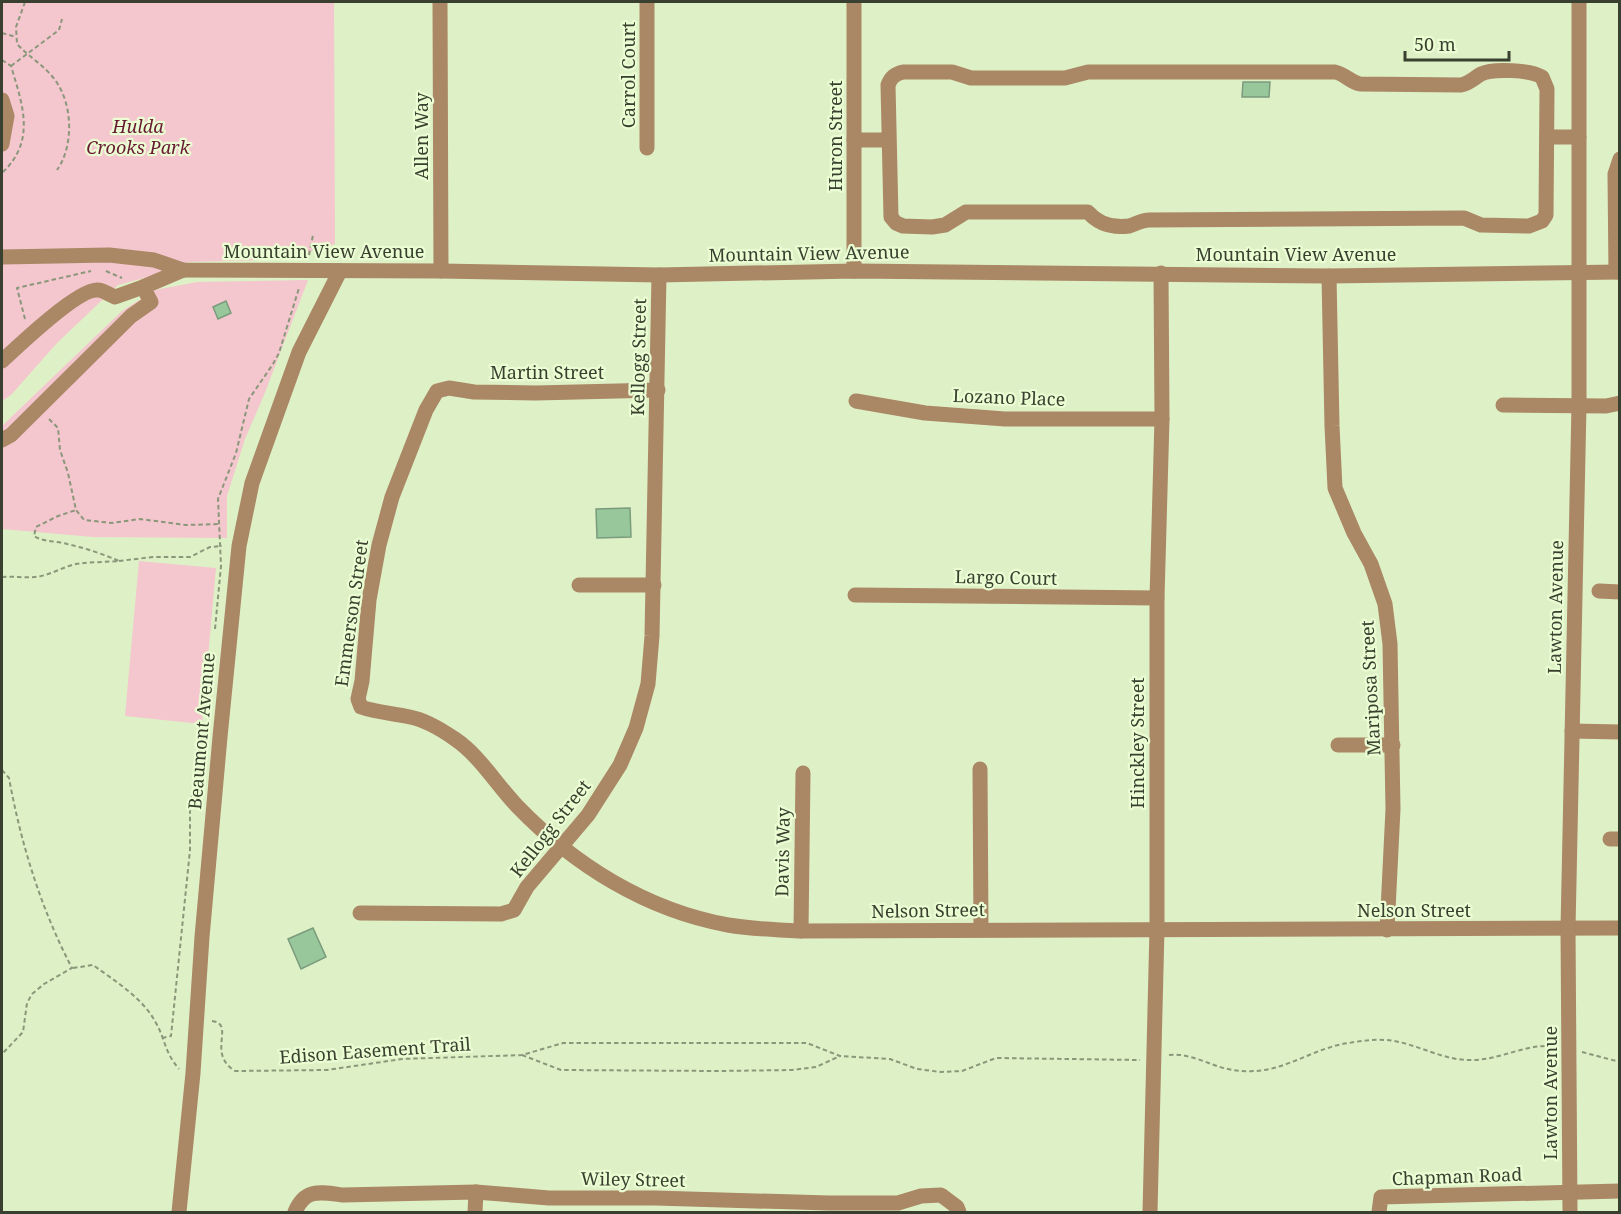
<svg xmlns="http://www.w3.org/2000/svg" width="1621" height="1214" font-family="'Noto Serif',serif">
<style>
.green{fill:#f4c6ce}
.building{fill:#97c79a;stroke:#7b9b7d;stroke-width:1.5}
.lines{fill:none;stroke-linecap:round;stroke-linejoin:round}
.path{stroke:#8b977a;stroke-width:2;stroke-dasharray:4.5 3;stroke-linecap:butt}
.minor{stroke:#aa8765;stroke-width:15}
.labels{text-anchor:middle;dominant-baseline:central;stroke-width:4.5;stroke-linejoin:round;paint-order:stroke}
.street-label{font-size:18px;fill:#39402f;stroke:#ebfdd3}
.park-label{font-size:18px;font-style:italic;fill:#691b33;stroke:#ebfdd3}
</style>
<rect width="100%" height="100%" fill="#def0c6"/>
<g class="green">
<path d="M2 2H334L335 244 312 251 301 259 188 262 152 276 118 285 57 343 11 395 2 401Z"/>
<path d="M308 280 264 395 245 439 227 496V538L93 537 2 529V426L122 311 155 290 197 282Z"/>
<path d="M139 561 216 568 202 724 125 716Z"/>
</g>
<g class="building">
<path d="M1243 82H1270L1269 97H1242Z"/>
<path d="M226 301 231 313 218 319 213 307Z"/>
<path d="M630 508 631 537 597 538 596 509Z"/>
<path d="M313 928 326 957 301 969 288 939Z"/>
</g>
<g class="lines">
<g class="path">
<path d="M25 2 16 27 17 44C29 57 45 66 55 80 73 104 74 146 57 170"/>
<path d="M2 33 16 37"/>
<path d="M2 60 11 66C23 106 36 141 2 173"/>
<path d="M11 66 59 30 62 19"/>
<path d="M309 255 313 235"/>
<path d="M106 271 122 278"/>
<path d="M25 319 17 288 91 271"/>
<path d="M49 419 58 428 60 450 68 473 76 510 84 520 112 523 140 519 186 525 219 524"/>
<path d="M119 561 153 557H190L210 547 222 546"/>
<path d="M2 577C13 576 24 578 35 577 49 576 62 567 76 564 90 562 105 562 119 561 103 554 85 548 67 544 57 541 43 542 34 536L36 527 58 516 76 510"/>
<path d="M215 629 221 566 218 499 236 453 249 399 273 364 279 353 299 288"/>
<path d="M2 685V692"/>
<path d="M2 770 9 778C21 844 41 909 72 968L44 984 32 994 27 1003 23 1032 2 1054"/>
<path d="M73 968 93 965C115 981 143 998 156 1023 166 1041 164 1051 179 1069"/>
<path d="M212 1021C236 1024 206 1053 235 1071L327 1070 402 1059 522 1055 563 1043H807L840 1056 890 1059 917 1069 941 1072 962 1071 996 1058 1140 1060"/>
<path d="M162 1038 171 1036 190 850V805L203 754"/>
<path d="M1582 1052 1620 1062"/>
<path d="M522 1055 561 1070 717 1071 792 1070 816 1067 840 1056"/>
<path d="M1169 1055C1186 1053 1202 1061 1217 1066 1229 1070 1241 1072 1253 1071 1285 1071 1316 1047 1349 1043 1365 1040 1383 1038 1399 1042 1422 1047 1445 1060 1469 1060 1498 1061 1524 1044 1553 1046"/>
</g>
<g class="minor">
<path d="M440 2 441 271"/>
<path d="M647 2V148"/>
<path d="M903 72H952L971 78H1065L1088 72H1335C1345 74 1350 82 1360 84L1461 85C1470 83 1474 78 1481 74 1493 68 1531 70 1542 77L1547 89 1546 215 1542 221 1529 226 1481 225 1464 218 1149 220C1142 220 1136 224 1129 226 1113 228 1099 225 1088 212H966L945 225 932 227 903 226 896 223 891 217 888 85C891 77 895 74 903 72Z"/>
<path d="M2 100 7 116 2 144"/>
<path d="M1547 137H1579"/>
<path d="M854 140H888"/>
<path d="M2 257 109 255 154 260 183 270 441 271 659 275 854 271 1329 276 1620 272"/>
<path d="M854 271V2"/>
<path d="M1616 272 1615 174 1620 159"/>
<path d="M1329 276 1332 426 1335 488 1354 533 1371 564 1385 604 1390 644 1393 809 1387 930"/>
<path d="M2 361C18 346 79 288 98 290 103 290 110 295 115 297L143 287"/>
<path d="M658 390 536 393 474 392 449 388 437 391 426 410 392 497 379 545 369 600 362 681 358 699 361 707C379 713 392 713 410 717 426 720 442 730 455 739 480 756 496 784 517 806 574 865 646 910 728 925 752 929 777 930 801 931L1620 928"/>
<path d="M856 401 925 413 1005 419H1162"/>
<path d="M1503 405 1606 406 1620 403"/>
<path d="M2 440 11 435 131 316 151 302 143 287 183 270"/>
<path d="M579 585H654"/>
<path d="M1599 591 1620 592"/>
<path d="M855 595 1157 598"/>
<path d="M1572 731 1620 732"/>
<path d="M1338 745H1393"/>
<path d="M980 769 981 929"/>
<path d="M1610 839H1620"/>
<path d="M360 913 501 914 514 910 527 887 588 815 620 765 636 728 648 684 652 636 659 275"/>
<path d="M801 931 803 773"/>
<path d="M179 1212 193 1073 202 937 220 737 239 546 252 483 299 352 340 271"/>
<path d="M295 1212C305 1188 320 1192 343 1195L476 1192 549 1198H655L829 1203H898L921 1196 941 1195 957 1207 959 1212"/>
<path d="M475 1212 476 1192"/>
<path d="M1150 1212 1157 929V598L1162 419 1161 273"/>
<path d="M1379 1212 1381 1197 1620 1191"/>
<path d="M1570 1212 1568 929 1579 405V2"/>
</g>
</g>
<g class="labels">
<g class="street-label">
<text transform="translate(628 75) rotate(-90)">Carrol Court</text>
<text transform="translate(421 136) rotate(-90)">Allen Way</text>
<text transform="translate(835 136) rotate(-90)">Huron Street</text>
<text x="324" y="251">Mountain View Avenue</text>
<text transform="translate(809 253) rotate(-1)">Mountain View Avenue</text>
<text x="1296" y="254">Mountain View Avenue</text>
<text transform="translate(638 357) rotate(-89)">Kellogg Street</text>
<text x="547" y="372">Martin Street</text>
<text transform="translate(1009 397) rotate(2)">Lozano Place</text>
<text transform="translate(1006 577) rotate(1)">Largo Court</text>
<text transform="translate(1555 607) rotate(-89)">Lawton Avenue</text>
<text transform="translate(351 613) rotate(-82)">Emmerson Street</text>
<text transform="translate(1370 688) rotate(-93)">Mariposa Street</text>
<text transform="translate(201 731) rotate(-85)">Beaumont Avenue</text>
<text transform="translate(1137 743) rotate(-90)">Hinckley Street</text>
<text transform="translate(550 828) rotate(-52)">Kellogg Street</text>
<text transform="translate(782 852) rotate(-89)">Davis Way</text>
<text transform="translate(928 910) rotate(-1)">Nelson Street</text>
<text x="1414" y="910">Nelson Street</text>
<text transform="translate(375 1050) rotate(-4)">Edison Easement Trail</text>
<text transform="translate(1550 1093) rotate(-90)">Lawton Avenue</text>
<text transform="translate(1457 1176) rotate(-2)">Chapman Road</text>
<text transform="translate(633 1179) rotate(1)">Wiley Street</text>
</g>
<g class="park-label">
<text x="138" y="126">Hulda<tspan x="138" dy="21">Crooks Park</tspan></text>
</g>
</g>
<rect width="1621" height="1214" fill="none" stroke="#39402f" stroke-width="6"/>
<path d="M1405 51v9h104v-9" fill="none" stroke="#39402f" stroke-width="3"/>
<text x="1414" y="51" font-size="18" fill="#39402f" stroke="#ebfdd3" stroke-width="4.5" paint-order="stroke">50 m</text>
</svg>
